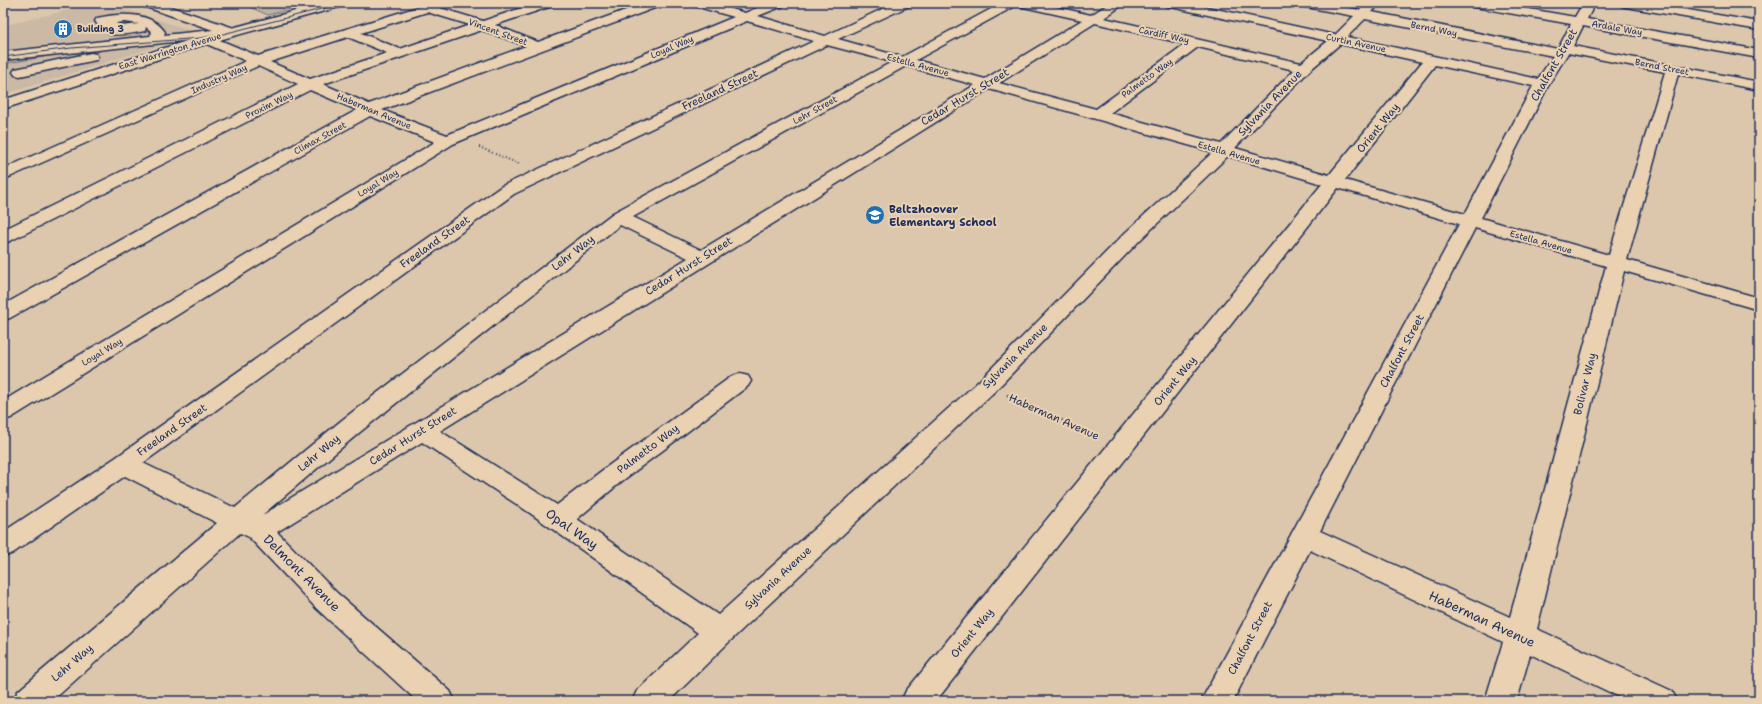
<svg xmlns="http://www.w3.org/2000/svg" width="1762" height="704" font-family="'Shantell Sans',sans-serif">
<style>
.built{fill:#cbb9a5}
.green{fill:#c0b1a1;stroke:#6e7080}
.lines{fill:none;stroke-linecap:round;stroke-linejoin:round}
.minor-casing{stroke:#1b2f5e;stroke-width:3}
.major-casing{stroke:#1b2f5e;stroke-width:3}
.path-far1{stroke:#1b2f5e;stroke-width:2;stroke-dasharray:1 2.5;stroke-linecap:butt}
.path{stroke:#1b2f5e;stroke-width:2.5;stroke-dasharray:1 3;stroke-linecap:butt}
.minor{fill:#e9d1b1;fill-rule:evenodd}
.major{fill:#e9d1b1;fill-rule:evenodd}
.tram{stroke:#1b2f5e;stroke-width:1}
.labels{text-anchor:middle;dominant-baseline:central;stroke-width:4;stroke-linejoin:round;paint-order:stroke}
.far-street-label{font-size:9px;fill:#1b2f5e;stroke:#e9d1b1}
.far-poi-label{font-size:9px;font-weight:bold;fill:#1b2f5e;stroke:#e9d1b1;text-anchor:start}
.street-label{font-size:11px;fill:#1b2f5e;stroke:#e9d1b1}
.poi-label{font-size:11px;font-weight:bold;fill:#1b2f5e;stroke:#e9d1b1;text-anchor:start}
.near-street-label{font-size:13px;fill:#1b2f5e;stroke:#e9d1b1}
</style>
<rect width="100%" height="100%" fill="#ddc7ac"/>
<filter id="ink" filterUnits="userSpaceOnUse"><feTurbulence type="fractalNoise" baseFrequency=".025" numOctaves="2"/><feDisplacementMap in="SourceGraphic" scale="8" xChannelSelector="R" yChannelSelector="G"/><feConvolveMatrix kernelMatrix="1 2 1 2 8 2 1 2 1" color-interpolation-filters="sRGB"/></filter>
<g filter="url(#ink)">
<path class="built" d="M96 3H104L200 33 3 95V26Z"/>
<g class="green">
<path d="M240 3H313L268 15Z"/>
<path d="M106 48 94 54 72 52 3 64V60Z"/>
</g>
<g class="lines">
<g class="minor-casing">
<g id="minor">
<path d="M141 3H159L234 28 235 31 234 34 215 38 258 56 418 7 420 4 449 3 447 6 440 8 483 21 536 3H554L552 6 495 25 538 42 645 3H662L660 6 382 110 447 135 734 17 695 6 693 3H712L745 13 769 3H785L783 6 758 16 825 36 895 3H911L909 6 838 39 902 57 1002 3H1039L1091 15 1110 3H1125L1104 18 1301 63 1328 41 1171 7 1167 6 1165 3H1188L1335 35 1354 16 1306 7 1302 6 1300 3H1324L1360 10 1367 3H1380L1372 12 1558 49 1571 24 1475 7 1471 6 1469 3H1495L1575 17 1583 3H1595L1587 19 1759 50V58L1583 26 1573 46 1759 82V90L1678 74 1627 260 1759 298V310L1624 271 1537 629 1672 691 1677 701H1628L1530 654 1517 701H1485L1503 642 1310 550 1233 701H1201L1459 224 1338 188 936 701H901L906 691 1322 184 1228 156 1140 240 995 391 730 641 669 701H632L637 691 698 633 530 513 422 442 277 532 337 593 450 691 455 701H417L317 609 249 537 240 533 52 701H13L18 691 217 523 125 476 13 553 3 557V532L115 458 502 186 814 41 747 21 453 144 11 418 3 420V401L435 142 370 116 10 318 3 320V305L357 110 310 90 10 241 3 243V230L298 84 258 66 3 180V169L246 61 202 42 201 39 3 60V52L150 36 152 32 146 27 145 31C134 33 120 36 109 34L108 29 97 24 95 21 97 18C119 13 151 11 165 32L164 35 213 30 143 6ZM1017 3 1019 6 1082 20 985 79 916 60 1015 6ZM427 12 470 25 400 49 361 33ZM1365 19 1553 56 1538 79 1347 37ZM125 22 139 24 121 26 116 23ZM1095 23 1185 44 1096 109 999 83ZM482 30 526 46 369 104 323 84ZM348 37 387 53 310 79 270 62ZM1340 44 1422 62 1329 175 1235 148 1309 71ZM827 45 892 62 613 213 342 420 235 508 143 463 514 194ZM1198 47 1294 70 1221 144 1110 113ZM1568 53 1665 72 1609 255 1481 218 1549 84ZM1435 65 1533 86 1465 214 1345 180ZM906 66 975 85 701 250 633 217ZM989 89 1213 152 1126 232 979 381 718 615 577 519 622 481 748 386 751 381 748 376 740 374 732 376 604 469 557 505 440 431ZM620 225 688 258 261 516 360 432ZM1475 228 1606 266 1510 617 1320 531Z"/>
<path d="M1620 3H1647L1759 22V30L1626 7 1622 6Z"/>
<path d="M91 53 96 54 98 57 96 60 20 76 15 75 13 72 15 69 20 68Z"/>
</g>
</g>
<g class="major-casing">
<path id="major" d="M325 3H345L343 6 212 42 3 109V100L202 36Z"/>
</g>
<path class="path-far1" d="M479 147 519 164"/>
<path class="path" d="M1007 395 1099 437"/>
<use href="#minor" class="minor"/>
<use href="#major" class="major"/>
<path class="tram" d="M3 57 71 48 201 38 223 34 345 3"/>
</g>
</g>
<defs>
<g id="building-disc" transform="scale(1)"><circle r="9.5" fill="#1f6fb2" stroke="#e9d1b1"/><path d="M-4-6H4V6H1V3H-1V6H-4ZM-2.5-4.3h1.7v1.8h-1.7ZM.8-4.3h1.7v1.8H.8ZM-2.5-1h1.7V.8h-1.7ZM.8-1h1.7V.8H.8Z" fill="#fff"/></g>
<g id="school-disc" transform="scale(1)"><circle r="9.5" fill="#1f6fb2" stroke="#e9d1b1"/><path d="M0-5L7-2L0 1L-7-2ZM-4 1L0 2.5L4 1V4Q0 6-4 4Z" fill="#fff"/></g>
</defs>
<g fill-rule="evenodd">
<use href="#building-disc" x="63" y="29"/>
<use href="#school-disc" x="875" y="215"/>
</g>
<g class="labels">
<g class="far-street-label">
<text transform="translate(1617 28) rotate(10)">Ardale Way</text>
<text transform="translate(1434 29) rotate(11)">Bernd Way</text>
<text transform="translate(498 32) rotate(20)">Vincent Street</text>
<text transform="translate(1164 35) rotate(12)">Cardiff Way</text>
<text transform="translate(1356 43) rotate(12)">Curtin Avenue</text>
<text transform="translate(672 47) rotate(-23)">Loyal Way</text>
<text transform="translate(170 51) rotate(-17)">East Warrington Avenue</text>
<text transform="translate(918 65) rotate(15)">Estella Avenue</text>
<text transform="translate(1662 67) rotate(11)">Bernd Street</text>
<text transform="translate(1147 78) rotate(-36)">Palmetto Way</text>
<text transform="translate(219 79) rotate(-24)">Industry Way</text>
<text transform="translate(269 105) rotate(-26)">Proxim Way</text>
<text transform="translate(815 110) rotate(-29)">Lehr Street</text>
<text transform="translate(374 111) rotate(23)">Haberman Avenue</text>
<text transform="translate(320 138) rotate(-29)">Climax Street</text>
<text transform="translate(1229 153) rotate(16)">Estella Avenue</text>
<text transform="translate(378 183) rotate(-31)">Loyal Way</text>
<text transform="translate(1541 242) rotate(16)">Estella Avenue</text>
<text transform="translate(102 352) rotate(-31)">Loyal Way</text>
</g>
<g class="far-poi-label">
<text x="77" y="29">Building 3</text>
</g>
<g class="street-label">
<text transform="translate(1554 65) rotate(-60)">Chalfont Street</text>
<text transform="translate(720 90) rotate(-25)">Freeland Street</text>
<text transform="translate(965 97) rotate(-31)">Cedar Hurst Street</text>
<text transform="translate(1270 103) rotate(-46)">Sylvania Avenue</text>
<text transform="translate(1378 128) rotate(-51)">Orient Way</text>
<text transform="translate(435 242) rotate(-35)">Freeland Street</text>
<text transform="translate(573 253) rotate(-38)">Lehr Way</text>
<text transform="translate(689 266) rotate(-32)">Cedar Hurst Street</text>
<text transform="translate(1402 351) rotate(-62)">Chalfont Street</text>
<text transform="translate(1015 356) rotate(-45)">Sylvania Avenue</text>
<text transform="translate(1175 381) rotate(-51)">Orient Way</text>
<text transform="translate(1585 384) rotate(-76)">Bolivar Way</text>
<text transform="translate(1054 417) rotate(24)">Haberman Avenue</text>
<text transform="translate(172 430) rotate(-35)">Freeland Street</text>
<text transform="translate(413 436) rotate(-32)">Cedar Hurst Street</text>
<text transform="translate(648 449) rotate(-37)">Palmetto Way</text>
<text transform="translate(319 453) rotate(-40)">Lehr Way</text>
<text transform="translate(778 578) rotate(-43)">Sylvania Avenue</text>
<text transform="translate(972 633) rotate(-51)">Orient Way</text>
<text transform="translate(1250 638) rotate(-62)">Chalfont Street</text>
<text transform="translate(72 663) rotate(-41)">Lehr Way</text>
</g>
<g class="poi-label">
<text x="889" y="209">Beltzhoover<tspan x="889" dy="13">Elementary School</tspan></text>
</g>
<g class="near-street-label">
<text transform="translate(572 529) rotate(35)">Opal Way</text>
<text transform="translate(302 573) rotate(45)">Delmont Avenue</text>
<text transform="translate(1482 619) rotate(25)">Haberman Avenue</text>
</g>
</g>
<rect width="1762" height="704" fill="none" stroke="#e9d1b1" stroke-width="16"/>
<rect x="8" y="8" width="1746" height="688" fill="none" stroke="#1b2f5e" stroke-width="1.5" filter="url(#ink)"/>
</svg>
